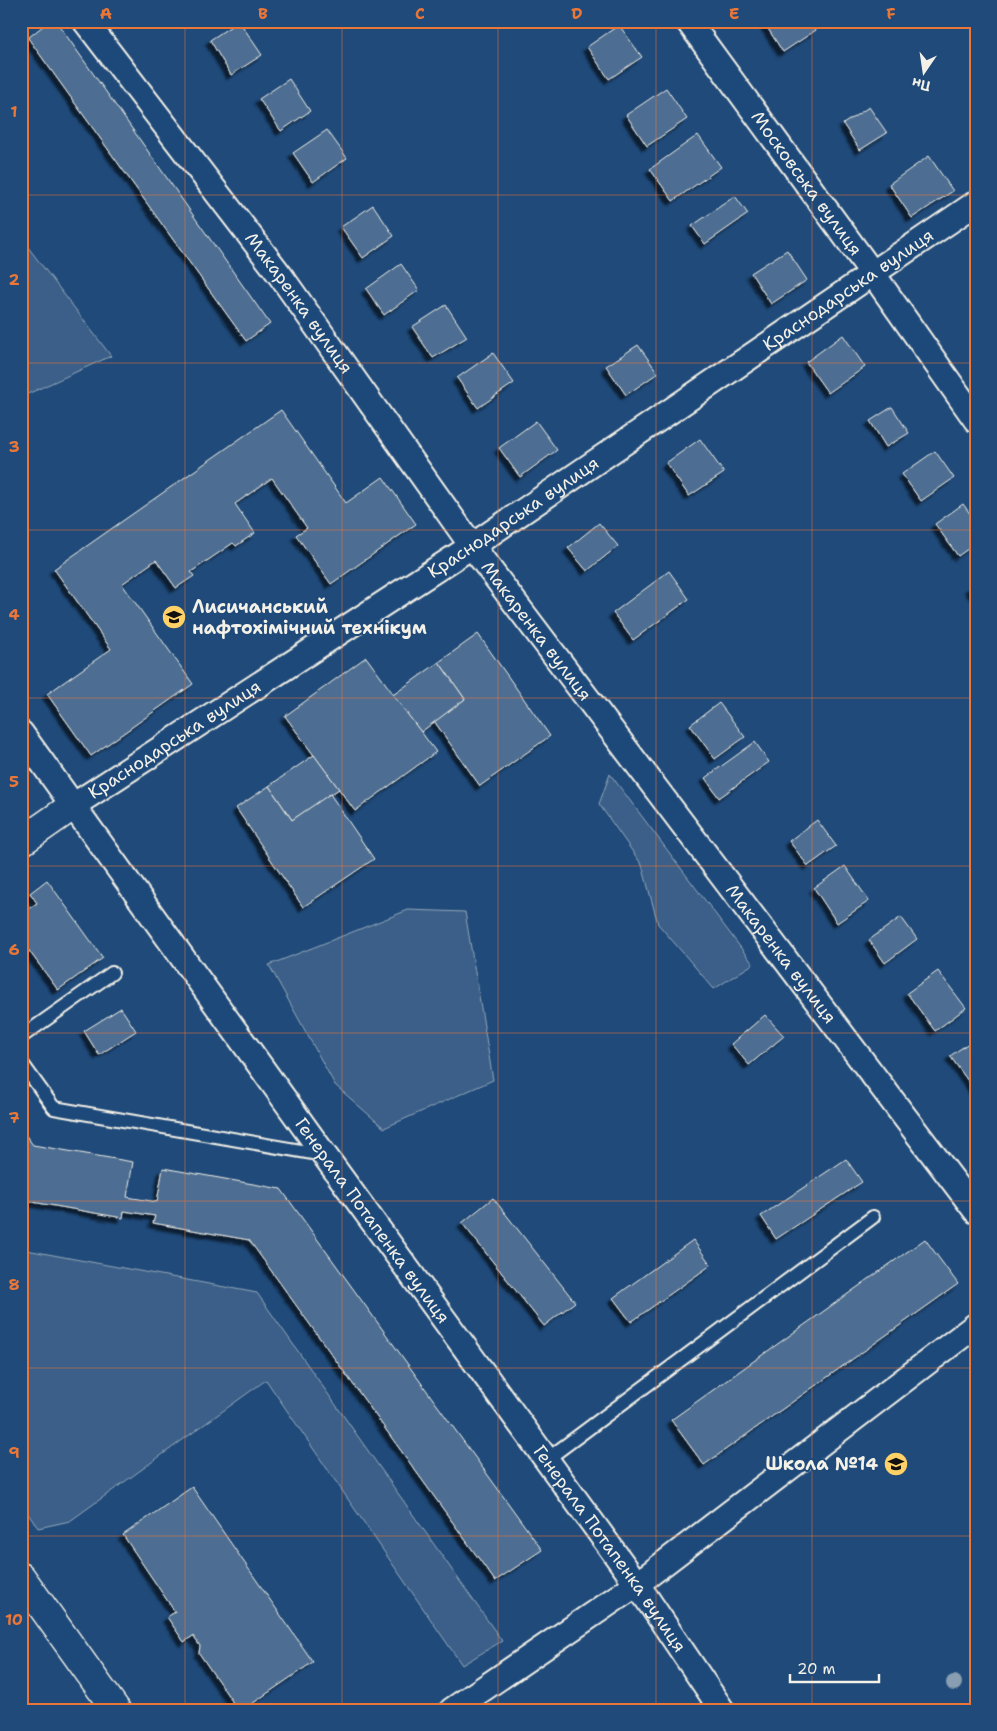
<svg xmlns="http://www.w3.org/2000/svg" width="997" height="1731" font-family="'Shantell Sans',sans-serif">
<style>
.green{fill:#3a5f88;stroke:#97a8b8}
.building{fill:#4d6e92;stroke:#f4f1e8;filter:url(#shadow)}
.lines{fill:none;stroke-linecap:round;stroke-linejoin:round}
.lane-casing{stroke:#f4f1e8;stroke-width:16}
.street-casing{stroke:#f4f1e8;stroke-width:28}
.secondary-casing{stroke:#f4f1e8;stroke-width:31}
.primary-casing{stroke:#f4f1e8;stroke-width:31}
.lane{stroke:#1f4a7a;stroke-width:12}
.street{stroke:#1f4a7a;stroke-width:24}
.secondary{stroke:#1f4a7a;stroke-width:28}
.primary{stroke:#1f4a7a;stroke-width:28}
.tree{fill:#8a9eb1}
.grid{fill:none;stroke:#ea7738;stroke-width:1;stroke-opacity:0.55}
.labels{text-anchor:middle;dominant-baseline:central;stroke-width:4;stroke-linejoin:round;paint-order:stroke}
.street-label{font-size:18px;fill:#f4f1e8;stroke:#1f4a7a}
.poi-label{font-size:18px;font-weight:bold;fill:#f4f1e8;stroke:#1f4a7a;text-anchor:start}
.neatline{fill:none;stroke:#ea7738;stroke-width:2}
.grid-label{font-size:16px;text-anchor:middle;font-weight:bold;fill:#ea7738}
</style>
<defs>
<filter id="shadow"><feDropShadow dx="-4.5" dy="4.5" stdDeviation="1" flood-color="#0009"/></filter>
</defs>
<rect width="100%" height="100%" fill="#1f4a7a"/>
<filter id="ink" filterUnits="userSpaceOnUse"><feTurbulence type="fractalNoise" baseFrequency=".02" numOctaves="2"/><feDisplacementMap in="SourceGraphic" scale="10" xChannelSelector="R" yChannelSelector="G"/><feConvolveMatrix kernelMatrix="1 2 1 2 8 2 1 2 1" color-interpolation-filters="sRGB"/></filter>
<g filter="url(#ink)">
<g class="green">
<path d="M21 238 111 356 21 397Z"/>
<path d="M610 774 753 964 714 989 658 924 642 865 599 804Z"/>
<path d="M408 910 465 912 493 1080 384 1128 335 1085 269 965Z"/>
<path d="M21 1249 257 1293 502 1641 462 1665 266 1380 70 1521 38 1528 21 1504Z"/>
</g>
<g class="building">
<path d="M49 21H56L270 324 246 341 28 38Z"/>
<path d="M239 21 262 55 231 75 210 40Z"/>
<path d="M763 21H811L816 30 783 52Z"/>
<path d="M619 25 642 57 609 79 587 47Z"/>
<path d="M289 79 310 111 281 131 259 99Z"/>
<path d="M666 88 687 119 647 146 626 115Z"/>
<path d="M869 107 887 133 860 150 843 124Z"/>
<path d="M327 130 347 158 313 182 293 153Z"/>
<path d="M698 135 721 167 673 201 650 169Z"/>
<path d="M929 156 953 191 912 218 889 184Z"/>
<path d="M735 196 748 214 705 244 692 226Z"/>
<path d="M373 205 394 236 363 258 341 227Z"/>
<path d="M787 250 807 280 771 304 751 273Z"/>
<path d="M401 264 419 290 384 315 366 289Z"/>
<path d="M446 305 467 337 433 358 412 327Z"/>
<path d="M843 335 865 367 828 393 806 362Z"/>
<path d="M638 345 658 373 626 395 606 366Z"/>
<path d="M493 353 514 383 478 408 457 378Z"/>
<path d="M892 407 909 433 886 447 870 421Z"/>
<path d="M281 410 346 503 383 477 416 524 331 584 296 535 307 528 272 478 235 504 255 533 236 546 233 543 191 572 194 576 176 588 156 560 122 584 193 684 91 756 47 694 111 649 54 569Z"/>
<path d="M536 421 557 450 520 477 499 448Z"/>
<path d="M700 439 724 473 689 496 666 463Z"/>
<path d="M935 451 954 478 921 501 902 474Z"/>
<path d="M963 504 976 522V543L958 556 935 524Z"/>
<path d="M599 523 618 546 587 571 568 548Z"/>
<path d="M669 571 689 599 633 640 613 613Z"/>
<path d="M976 582V597L969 588Z"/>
<path d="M478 634 550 736 480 786 434 721 465 699 439 662Z"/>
<path d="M366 657 436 752 355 811 285 716Z"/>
<path d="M439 662 465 699 421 732 393 695Z"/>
<path d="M719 703 745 737 715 759 690 725Z"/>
<path d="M755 742 769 762 719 798 705 778Z"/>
<path d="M314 755 339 789 292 820 269 786Z"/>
<path d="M269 786 292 820 330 794 374 859 303 907 236 808Z"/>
<path d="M817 820 836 846 808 866 789 841Z"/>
<path d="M845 866 869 901 837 923 814 888Z"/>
<path d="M47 880 103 958 58 990 21 940V914L37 903 30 893Z"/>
<path d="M901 917 917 939 885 963 869 940Z"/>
<path d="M938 971 966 1008 935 1031 907 993Z"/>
<path d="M121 1008 136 1031 99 1055 84 1031Z"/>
<path d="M765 1015 784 1036 749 1065 731 1044Z"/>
<path d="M976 1038V1092L950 1056Z"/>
<path d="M21 1129 33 1145 133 1162 127 1197 157 1202 163 1168 281 1189 542 1550 495 1581 249 1240 153 1223 155 1216 124 1211 123 1218 21 1200Z"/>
<path d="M846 1159 862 1182 776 1239 761 1216Z"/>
<path d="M493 1198 575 1302 544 1326 462 1223Z"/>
<path d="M925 1239 958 1284 704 1465 671 1420Z"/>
<path d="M693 1240 711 1265 631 1322 613 1298Z"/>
<path d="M192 1487 313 1662 243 1710H238L199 1653 200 1646 193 1636 184 1642 167 1617 175 1612 123 1535Z"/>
</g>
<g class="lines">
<g class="lane-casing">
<g id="lane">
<path d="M21 1037 112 973"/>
<path d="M21 1062 54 1108 324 1155"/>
<path d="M546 1460 873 1217"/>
</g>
</g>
<g class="street-casing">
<g id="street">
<path id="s1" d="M85 21 280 275 472 546 976 1211"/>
<path id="s2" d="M688 21 873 274 976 420"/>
<path id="s3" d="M21 733 320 1149 637 1584 722 1710"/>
<path id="s4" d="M74 805 472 546 976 203"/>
<path d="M452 1710 637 1584 976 1325"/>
</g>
</g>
<g class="secondary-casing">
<path id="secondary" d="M21 842 74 805"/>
</g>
<g class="primary-casing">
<path id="primary" d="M21 1577 116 1710"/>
</g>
<use href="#lane" class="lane"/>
<use href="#street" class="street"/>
<use href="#secondary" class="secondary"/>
<use href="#primary" class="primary"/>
</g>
<circle class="tree" cx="954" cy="1683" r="8"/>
</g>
<path class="grid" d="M185 21V1710M342 21V1710M498 21V1710M656 21V1710M812 21V1710M21 195H976M21 363H976M21 530H976M21 698H976M21 866H976M21 1033H976M21 1201H976M21 1368H976M21 1536H976"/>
<defs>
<g id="university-disc" transform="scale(1.25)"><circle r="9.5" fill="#ffd166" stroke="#1f4a7a"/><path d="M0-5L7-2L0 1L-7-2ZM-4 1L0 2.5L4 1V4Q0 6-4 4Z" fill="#111"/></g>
<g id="school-disc" transform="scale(1.25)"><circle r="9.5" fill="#ffd166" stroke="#1f4a7a"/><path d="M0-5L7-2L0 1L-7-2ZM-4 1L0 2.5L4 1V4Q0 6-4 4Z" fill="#111"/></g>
</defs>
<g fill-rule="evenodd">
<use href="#university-disc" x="174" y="617"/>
<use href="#school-disc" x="896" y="1464"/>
</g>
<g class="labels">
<g class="street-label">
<text stroke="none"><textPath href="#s2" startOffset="201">Московська вулиця</textPath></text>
<text stroke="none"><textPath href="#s4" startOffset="930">Краснодарська вулиця</textPath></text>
<text stroke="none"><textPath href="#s1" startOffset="354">Макаренка вулиця</textPath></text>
<text stroke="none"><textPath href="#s4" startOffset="525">Краснодарська вулиця</textPath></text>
<text stroke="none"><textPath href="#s1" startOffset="759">Макаренка вулиця</textPath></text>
<text stroke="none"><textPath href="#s4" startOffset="120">Краснодарська вулиця</textPath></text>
<text stroke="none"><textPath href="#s1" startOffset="1164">Макаренка вулиця</textPath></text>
<text stroke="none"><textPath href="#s3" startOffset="601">Генерала Потапенка вулиця</textPath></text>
<text stroke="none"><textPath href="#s3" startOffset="1006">Генерала Потапенка вулиця</textPath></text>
</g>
<g class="poi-label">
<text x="192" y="607">Лисичанський<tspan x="192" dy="21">нафтохімічний технікум</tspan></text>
<text x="878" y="1464" text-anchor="end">Школа №14</text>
</g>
</g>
<rect width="997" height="1731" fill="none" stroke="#1f4a7a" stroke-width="55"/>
<g transform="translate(924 72) rotate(193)" stroke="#1f4a7a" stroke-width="4" paint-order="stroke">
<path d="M0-4L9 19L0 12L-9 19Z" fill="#f4f1e8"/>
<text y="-8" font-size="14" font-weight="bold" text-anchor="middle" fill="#f4f1e8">Пн</text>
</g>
<path d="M790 1674v8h89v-8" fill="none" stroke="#f4f1e8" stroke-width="2.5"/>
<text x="797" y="1674" font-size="15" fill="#f4f1e8" stroke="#1f4a7a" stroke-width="4" paint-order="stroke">20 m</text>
<rect x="28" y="28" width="942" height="1676" class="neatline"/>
<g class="grid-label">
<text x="106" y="19">A</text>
<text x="263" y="19">B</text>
<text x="420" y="19">C</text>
<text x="577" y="19">D</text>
<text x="734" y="19">E</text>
<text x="891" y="19">F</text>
<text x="14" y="117">1</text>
<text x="14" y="285">2</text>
<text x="14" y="452">3</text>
<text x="14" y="620">4</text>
<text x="14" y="787">5</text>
<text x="14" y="955">6</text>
<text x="14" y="1123">7</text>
<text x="14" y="1290">8</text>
<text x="14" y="1458">9</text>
<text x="14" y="1625">10</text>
</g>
</svg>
